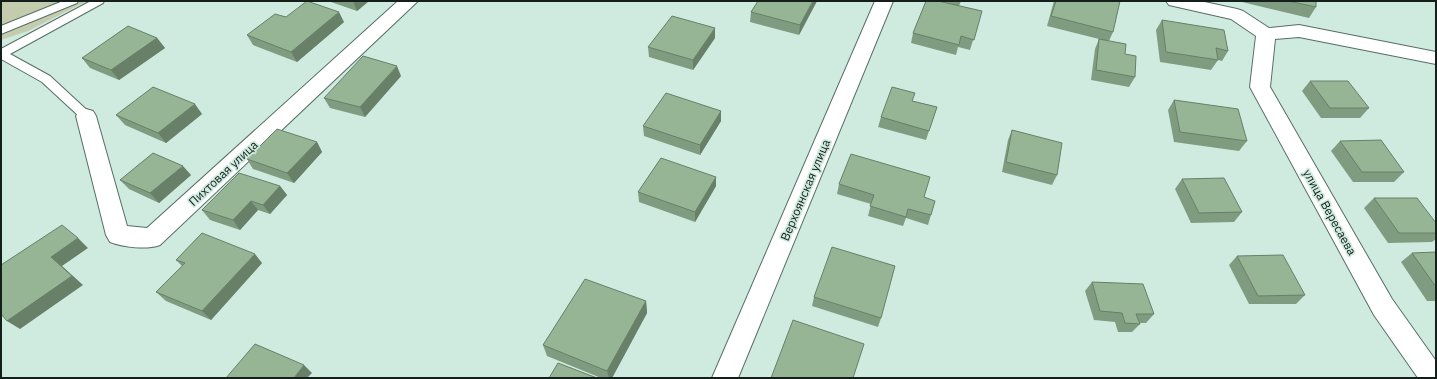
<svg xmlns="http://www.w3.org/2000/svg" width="1437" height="379" font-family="'IBM Plex Sans',sans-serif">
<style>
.green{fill:#c4ccae}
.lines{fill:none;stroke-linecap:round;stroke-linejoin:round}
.service-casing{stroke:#566e65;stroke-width:2}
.minor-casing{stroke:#566e65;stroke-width:2}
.service{fill:#fff;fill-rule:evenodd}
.minor{fill:#fff;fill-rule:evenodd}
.wall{fill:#809c80}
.shaded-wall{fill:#687f68}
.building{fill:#95b595;stroke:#687f68}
.labels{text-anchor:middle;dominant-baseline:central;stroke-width:3.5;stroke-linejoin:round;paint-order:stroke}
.street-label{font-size:12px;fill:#141e1a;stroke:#cfebe0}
</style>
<rect width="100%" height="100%" fill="#cfebe0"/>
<path class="green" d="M1 1H87L28 31 1 40Z"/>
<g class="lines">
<g class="service-casing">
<g id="service">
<path d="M63 1H78L77 3 1 34V26Z"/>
<path d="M91 1H104L103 3 10 54 50 76 90 113 92 116 90 119 86 120 82 119 42 82 1 59V49Z"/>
</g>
</g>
<g class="minor-casing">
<g id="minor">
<path d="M398 1H418L160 245C146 250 124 247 110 242L106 235 76 116 79 111 86 109 93 111 96 116 127 226 147 228Z"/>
<path d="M875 1H893L738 378H712Z"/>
<path d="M1166 1H1200L1237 9 1243 11 1269 28 1299 25 1436 52V64L1299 37 1275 39 1270 87 1392 299 1436 361V378H1418L1374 315 1250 87 1256 36 1231 19 1169 5Z"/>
</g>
</g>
<use href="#service" class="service"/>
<use href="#minor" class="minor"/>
</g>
<g class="wall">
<path d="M328 1H369L357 11Z"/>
<path d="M758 1H817L799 35 750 22 751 12Z"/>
<path d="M926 1H961L959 6 982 11 970 50 958 47 956 55 911 43 913 33Z"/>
<path d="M1054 1H1120L1113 32 1109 41 1125 54 1135 77 1129 87 1091 80 1095 49 1099 39 1047 26Z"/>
<path d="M1242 1H1316V7L1309 18 1242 2Z"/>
<path d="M286 17 344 22 297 62 253 45 247 35Z"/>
<path d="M1162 20 1228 51 1222 61 1218 60 1211 70 1160 62 1156 30Z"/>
<path d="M157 38 165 48 119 80 90 68 82 58Z"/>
<path d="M715 38 693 70 649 57 648 47Z"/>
<path d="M401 76 365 117 330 108 324 98Z"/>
<path d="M1310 81 1369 108 1360 118H1321L1302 91Z"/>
<path d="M1174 100 1247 141 1239 151 1174 142 1168 110Z"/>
<path d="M913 101 937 107 926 140 878 127 881 117Z"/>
<path d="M721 111V121L700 155 644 136 643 126Z"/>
<path d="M202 114 166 143 125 125 116 115Z"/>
<path d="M1012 130 1057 175 1052 185 1002 172 1008 140Z"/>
<path d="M1340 141 1404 172 1394 182H1353L1331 151Z"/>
<path d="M317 142 322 152 294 183 253 169 247 159Z"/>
<path d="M191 175 159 203 129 189 120 180Z"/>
<path d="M716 177V186L695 222 639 202 638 192Z"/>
<path d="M1182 179 1242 212 1234 222 1191 223 1175 189Z"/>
<path d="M839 184 924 197 931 215 928 225 906 218 903 226 868 216 871 204 837 194Z"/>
<path d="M280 186 287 195 270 214 258 210 240 230 210 220 202 210Z"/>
<path d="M1374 198 1436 223V239L1432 242 1388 243 1364 208Z"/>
<path d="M1436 252V301H1427L1401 262 1412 253Z"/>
<path d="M1237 256 1305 295 1296 304H1249L1229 265Z"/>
<path d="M176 260 262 263 211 320 166 301 156 292 182 266Z"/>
<path d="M1092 282 1154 314 1146 323H1139L1140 324 1132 332H1118L1115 322 1094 320 1085 291Z"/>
<path d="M814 297 881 318 878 327 812 306Z"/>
<path d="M646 301 647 313 612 378H601L547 356 543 345Z"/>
</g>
<g class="shaded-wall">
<path d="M353 1H369L357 11Z"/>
<path d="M813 1H817L799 35 800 25Z"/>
<path d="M339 12 344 22 297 62 291 52Z"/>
<path d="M715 28V38L693 70V60Z"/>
<path d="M157 38 165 48 119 80 111 70Z"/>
<path d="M397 66 401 76 365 117 360 107Z"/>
<path d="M195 104 202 114 166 143 158 133Z"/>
<path d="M721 111V121L700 155V145Z"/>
<path d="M317 142 322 152 294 183 287 173Z"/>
<path d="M183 166 191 175 159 203 150 193Z"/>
<path d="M716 177V186L695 222V212Z"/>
<path d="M280 186 287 195 270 214 263 205Z"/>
<path d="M251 201 258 210 240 230 233 220Z"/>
<path d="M78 238 88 248 62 266 83 285 20 329 7 321 51 257Z"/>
<path d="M255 254 262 263 211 320 202 311Z"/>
<path d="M646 301 647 313 612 378H609L607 371Z"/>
<path d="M304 365 312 373 307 378H294Z"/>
</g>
<g class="building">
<path d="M307 1 339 12 291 52 247 35 275 14 286 17Z"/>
<path d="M758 1H813L800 25 751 12Z"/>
<path d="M926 1H938L982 11 974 40 961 36 959 45 913 33Z"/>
<path d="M1056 1H1120L1113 32 1051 16Z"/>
<path d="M1288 1H1316V7Z"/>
<path d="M672 16 715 28 693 60 648 47Z"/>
<path d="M1162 20 1224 30 1228 51 1216 48 1218 60 1166 52Z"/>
<path d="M128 26 157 38 111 70 82 58Z"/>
<path d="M1099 39 1126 44 1125 54 1136 56 1135 77 1096 70Z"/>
<path d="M363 56 397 66 360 107 324 98Z"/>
<path d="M1310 81H1348L1369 108H1330Z"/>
<path d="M153 87 195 104 158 133 116 115Z"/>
<path d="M892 87 915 93 912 101 937 107 929 131 881 117Z"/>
<path d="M666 93 721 111 700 145 643 126Z"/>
<path d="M1174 100 1238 109 1247 141 1180 132Z"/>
<path d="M277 129 317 142 287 173 247 159Z"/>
<path d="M1012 130 1062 143 1057 175 1006 162Z"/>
<path d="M1381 140 1404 172H1362L1340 141Z"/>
<path d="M153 153 183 166 150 193 120 180Z"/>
<path d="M851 154 930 177 924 197 935 201 931 215 908 209 906 217 870 206 874 195 839 184Z"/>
<path d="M661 158 716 177 695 212 638 192Z"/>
<path d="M239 173 280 186 263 205 251 201 233 220 202 210Z"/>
<path d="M1224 178 1242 212 1199 213 1182 179Z"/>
<path d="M1374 198H1417L1436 223V233H1399Z"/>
<path d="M62 225 78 238 51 257 72 276 7 321 1 314V265Z"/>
<path d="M202 233 255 254 202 311 156 292 185 263 176 260Z"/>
<path d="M832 247 895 266 881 318 814 297Z"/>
<path d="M1436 252V287L1412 253Z"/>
<path d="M1283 255 1305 295 1258 296 1237 256Z"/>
<path d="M585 279 646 301 607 371 543 345Z"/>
<path d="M1092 282 1143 284 1154 314H1136L1140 324 1125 323 1122 313 1100 311Z"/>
<path d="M793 320 864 344 853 378H771Z"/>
<path d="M255 344 304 365 294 378H226Z"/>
<path d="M558 363 597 378H549Z"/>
</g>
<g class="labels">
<g class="street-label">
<text transform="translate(223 173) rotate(-43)">Пихтовая улица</text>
<text transform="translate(805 190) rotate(-67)">Верхоянская улица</text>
<text transform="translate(1330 212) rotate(61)">улица Вересаева</text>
</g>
</g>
<rect width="1437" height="379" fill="none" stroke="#141e1a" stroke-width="4"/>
</svg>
